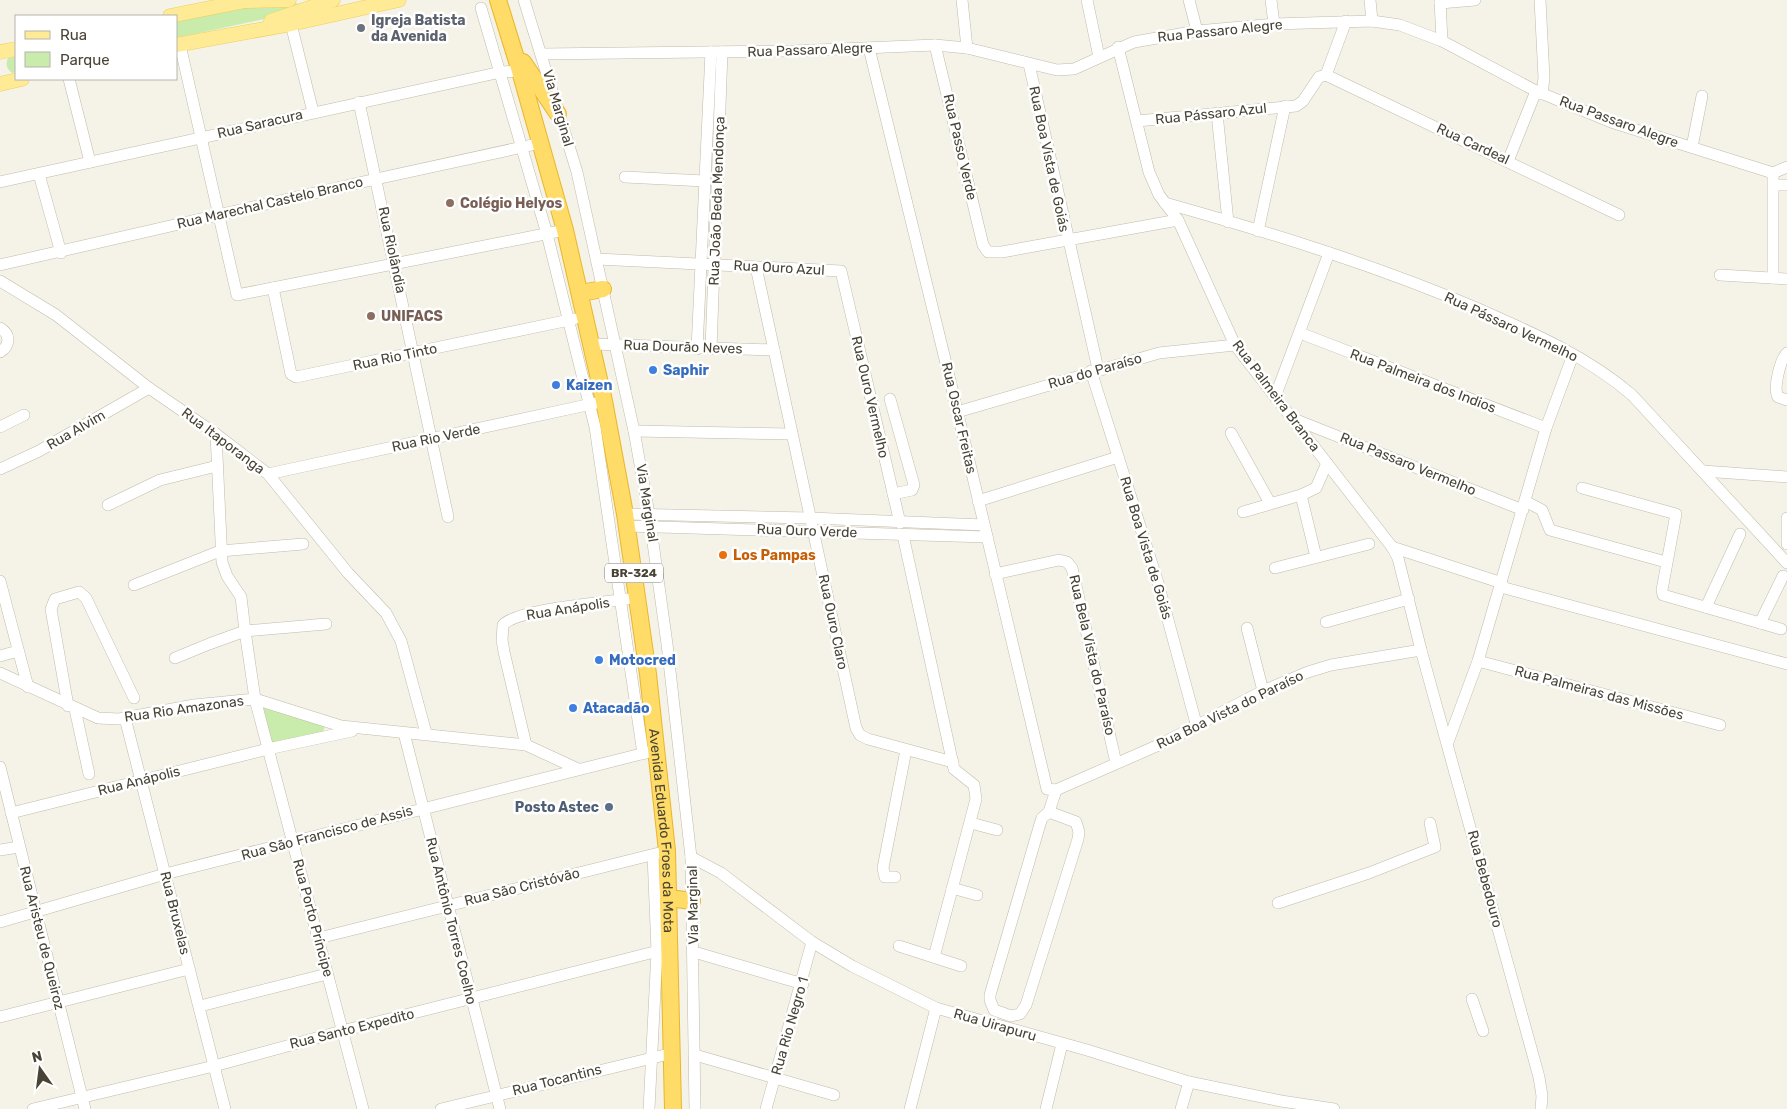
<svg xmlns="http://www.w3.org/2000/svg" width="1787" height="1109" font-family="Rubik,sans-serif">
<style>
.green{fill:#c9ecad}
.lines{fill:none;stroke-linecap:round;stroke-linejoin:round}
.minor-casing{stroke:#c1bba9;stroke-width:12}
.major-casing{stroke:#edcf5d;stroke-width:15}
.highway-casing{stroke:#e9b62c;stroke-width:18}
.minor{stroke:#fff;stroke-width:11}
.major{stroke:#ffeb95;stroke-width:14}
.highway{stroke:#ffdb67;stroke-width:16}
.worship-dot{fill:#6b7280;stroke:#fff;stroke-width:2}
.education-dot{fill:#8d6e63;stroke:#fff;stroke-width:2}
.shop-dot{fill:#3f7fe0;stroke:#fff;stroke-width:2}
.food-dot{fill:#e8710a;stroke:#fff;stroke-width:2}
.service-dot{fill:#5c6f8a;stroke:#fff;stroke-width:2}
.labels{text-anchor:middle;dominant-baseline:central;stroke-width:5;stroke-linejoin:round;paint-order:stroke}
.shield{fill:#fff;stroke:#7f7b72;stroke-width:1}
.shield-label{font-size:12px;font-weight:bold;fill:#484335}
.worship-label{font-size:14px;font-weight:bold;fill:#5b616d;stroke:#fff;text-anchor:start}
.street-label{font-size:14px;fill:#484335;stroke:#fff}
.education-label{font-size:14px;font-weight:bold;fill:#785e54;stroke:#fff;text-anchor:start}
.shop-label{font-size:14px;font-weight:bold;fill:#366cbe;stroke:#fff;text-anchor:start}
.food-label{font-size:14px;font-weight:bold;fill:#c56008;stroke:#fff;text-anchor:start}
.service-label{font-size:14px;font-weight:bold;fill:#4e5e75;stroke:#fff;text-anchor:end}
</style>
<rect width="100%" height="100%" fill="#f5f2e7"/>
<g class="green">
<path d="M272 1 302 4 269 18 176 38V21Z"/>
<path d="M16 56V72L12 73C7 69 5 65 8 58Z"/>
<path d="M262 703 325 726 323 732 272 745Z"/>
</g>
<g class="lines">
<g class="minor-casing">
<g id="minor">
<path d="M524 0 577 172 634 431 649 514 667 644 691 857 695 1109"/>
<path d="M962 0 967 48"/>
<path d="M1087 0 1099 57"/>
<path d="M1189 0 1197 31"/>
<path d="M1271 0 1274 24"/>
<path d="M1370 0 1372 21"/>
<path d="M1440 0 1442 41"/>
<path d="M1540 0 1544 78 1542 94"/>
<path d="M1440 3 1475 0"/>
<path d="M481 8 547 234 595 427 643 754"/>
<path d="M291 24 313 112"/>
<path d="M180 45 237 295 565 230"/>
<path d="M935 45 983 245 988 252H1002L1178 220"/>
<path d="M1118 47 1149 172 1159 195 1178 220 1235 345 1392 547 1398 558 1421 650 1539 1077 1542 1096 1541 1109"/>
<path d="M869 48 943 351 1047 789 1056 790 1161 744 1263 691 1308 672 1331 665 1421 650"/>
<path d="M542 54 793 51 935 45 967 48 1057 70 1074 69 1134 42 1197 31 1274 24 1372 21 1400 25 1442 41 1536 91 1611 122 1773 173 1787 167"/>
<path d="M1029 64 1098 369"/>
<path d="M1326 75 1619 215"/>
<path d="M1326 75 1346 21"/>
<path d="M69 79 90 162"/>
<path d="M359 102 448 517"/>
<path d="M1217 113 1228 222"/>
<path d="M1137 121 1296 106 1303 101 1319 77 1326 75"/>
<path d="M1692 147 1702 96"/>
<path d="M1508 161 1536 91"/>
<path d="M39 174 61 253"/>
<path d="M625 177 705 181"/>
<path d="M0 182 501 72 520 71"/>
<path d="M1774 185H1787"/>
<path d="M1165 203C1272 233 1378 266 1481 310 1533 333 1588 357 1632 395L1787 563"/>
<path d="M1258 231 1285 106"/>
<path d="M597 259 841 271 900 523"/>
<path d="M0 265 376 179 541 143"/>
<path d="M756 267 856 728 860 735 868 739 953 762"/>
<path d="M1720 275 1787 279"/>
<path d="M1773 278V173"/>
<path d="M0 281 56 315 149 388 216 434 268 474 348 573 386 613 401 641 426 733"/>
<path d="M273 288 291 374 296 377 574 319"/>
<path d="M0 328C11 334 10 346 0 352"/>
<path d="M1300 333 1546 428"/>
<path d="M592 344 774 350"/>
<path d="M697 349 711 52"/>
<path d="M711 349 722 52"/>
<path d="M1787 353C1780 360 1773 388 1778 397L1787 400"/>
<path d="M1091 371 1158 583 1197 727"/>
<path d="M1275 397 1329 253"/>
<path d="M890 399 914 485 912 490 893 494"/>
<path d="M957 412 1159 353 1235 345"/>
<path d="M1294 419 1523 510"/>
<path d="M0 427 24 415"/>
<path d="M634 431 792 434"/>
<path d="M1231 433 1270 503"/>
<path d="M0 469 39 451 149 388"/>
<path d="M1703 471 1787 477"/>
<path d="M268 474 596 403"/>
<path d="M1582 488 1676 514 1662 590 1663 595 1781 629"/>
<path d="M1301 495 1316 557"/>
<path d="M978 501 1118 457"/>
<path d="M1525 501 1542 510 1550 530 1666 562"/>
<path d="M108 505 160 480 217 466"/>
<path d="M1243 512 1301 495 1316 488 1327 463"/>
<path d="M625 514 810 518 984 525"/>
<path d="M1787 518V544"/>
<path d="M627 526 987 537"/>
<path d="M903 535 954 769 974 785 976 799 934 957"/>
<path d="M1392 547 1502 583"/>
<path d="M1275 568 1369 544"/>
<path d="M995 574 1059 560 1067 562 1072 568 1116 763"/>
<path d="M0 581 28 687"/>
<path d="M134 585 220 551 303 544"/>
<path d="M1501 587 1787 664"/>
<path d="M1706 607 1740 534"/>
<path d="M1326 622 1409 599"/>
<path d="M1760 623 1783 576"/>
<path d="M326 624 245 631 255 699 363 1109"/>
<path d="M1247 628 1263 691"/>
<path d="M0 656 18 651"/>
<path d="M175 658 209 644 245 631 241 597 227 576 222 562 216 434"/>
<path d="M1478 661 1720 725"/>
<path d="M0 673 98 718 119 719 194 705 255 699 341 726 526 745 578 769"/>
<path d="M68 706 51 609 55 599 79 592 86 598 134 698"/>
<path d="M75 709 89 774"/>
<path d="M125 718 225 1109"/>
<path d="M404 733 500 1109"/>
<path d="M1448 742 1478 661 1546 428 1573 355"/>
<path d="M526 745 504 652 502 640 503 625C517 609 603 603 627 599"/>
<path d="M0 767 85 1109"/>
<path d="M1049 812 1076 822 1079 832 1078 839 1026 1005 1020 1014 1011 1016 994 1010 990 1000V995L1040 824 1042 818Z"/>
<path d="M1049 812 1056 790"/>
<path d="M11 813 268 749 352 731"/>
<path d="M971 823 997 830"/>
<path d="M0 850 19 847"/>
<path d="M691 857 721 873 812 942 852 966 936 1008 1087 1050 1189 1082 1281 1101 1334 1109"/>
<path d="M895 877H885L883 868 906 750"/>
<path d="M952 888 977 895"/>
<path d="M1278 903 1369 873 1435 847 1430 823"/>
<path d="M0 922 165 874 649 752"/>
<path d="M319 938 667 851"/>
<path d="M899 946 961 966"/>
<path d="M694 952 803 984"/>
<path d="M1472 999 1483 1031"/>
<path d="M200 1006 327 974"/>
<path d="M0 1017 189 969"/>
<path d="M695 1055 834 1095"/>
<path d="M33 1109 214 1066 342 1031 670 948"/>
<path d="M441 1109 673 1053"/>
<path d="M649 1109 657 951 653 855"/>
<path d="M766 1109 812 942"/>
<path d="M910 1109 936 1008"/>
<path d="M1046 1109 1062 1044"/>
<path d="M1181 1109 1189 1082"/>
</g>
</g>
<g class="major-casing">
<g id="major">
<path d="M246 1 289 0"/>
<path d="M170 16 250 0"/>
<path d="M271 21 333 0"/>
<path d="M176 45 291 24 399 0"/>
<path d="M0 52 16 49"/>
<path d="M0 84 22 79"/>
</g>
</g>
<g class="highway-casing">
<g id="highway">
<path id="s1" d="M498 0 520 71 565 230 604 401 625 514 648 674 667 851 673 1109"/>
<path d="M523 62 558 114"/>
<path d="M580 293 603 289"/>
<path d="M669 898 692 901"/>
</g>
</g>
<use href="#minor" class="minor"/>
<use href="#major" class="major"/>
<use href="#highway" class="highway"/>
</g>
<circle class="worship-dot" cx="361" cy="28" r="5"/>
<g class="education-dot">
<circle cx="450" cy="203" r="5"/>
<circle cx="371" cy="316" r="5"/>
</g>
<g class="shop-dot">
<circle cx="653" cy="370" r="5"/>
<circle cx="556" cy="385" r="5"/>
<circle cx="599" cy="660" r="5"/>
<circle cx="573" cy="708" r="5"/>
</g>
<circle class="food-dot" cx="723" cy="555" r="5"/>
<circle class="service-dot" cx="609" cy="807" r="5"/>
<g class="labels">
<rect class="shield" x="605" y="563.5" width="58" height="19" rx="4"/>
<g class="shield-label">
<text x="634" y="573">BR-324</text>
</g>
<g class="worship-label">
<text x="371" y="20">Igreja Batista<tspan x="371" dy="16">da Avenida</tspan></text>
</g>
<g class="street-label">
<text transform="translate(1220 31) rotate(-6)">Rua Passaro Alegre</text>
<text transform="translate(810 50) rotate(-2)">Rua Passaro Alegre</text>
<text transform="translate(558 108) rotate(74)">Via Marginal</text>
<text transform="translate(1211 114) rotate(-6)">Rua Pássaro Azul</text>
<text transform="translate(1619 122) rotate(20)">Rua Passaro Alegre</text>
<text transform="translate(260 124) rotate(-13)">Rua Saracura</text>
<text transform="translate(1473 144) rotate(25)">Rua Cardeal</text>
<text transform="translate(960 147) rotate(77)">Rua Passo Verde</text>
<text transform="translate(1049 159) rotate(78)">Rua Boa Vista de Goiás</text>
<text transform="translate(717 201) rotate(-88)">Rua João Beda Mendonça</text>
<text transform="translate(270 203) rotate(-13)">Rua Marechal Castelo Branco</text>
<text transform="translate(392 250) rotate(78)">Rua Riolândia</text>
<text transform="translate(779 268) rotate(3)">Rua Ouro Azul</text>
<text transform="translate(1511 327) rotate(25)">Rua Pássaro Vermelho</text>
<text transform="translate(683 347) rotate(2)">Rua Dourão Neves</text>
<text transform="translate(395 357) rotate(-12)">Rua Rio Tinto</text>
<text transform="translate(1095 371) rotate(-16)">Rua do Paraíso</text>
<text transform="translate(1423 381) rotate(21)">Rua Palmeira dos Indios</text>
<text transform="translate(1276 396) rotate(53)">Rua Palmeira Branca</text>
<text transform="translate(870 397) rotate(77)">Rua Ouro Vermelho</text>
<text transform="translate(959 418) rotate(77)">Rua Oscar Freitas</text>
<text transform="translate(76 430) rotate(-30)">Rua Alvim</text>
<text transform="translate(436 438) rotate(-12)">Rua Rio Verde</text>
<text transform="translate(223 441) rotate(37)">Rua Itaporanga</text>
<text transform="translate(1408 464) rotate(22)">Rua Passaro Vermelho</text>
<text transform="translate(647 503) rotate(81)">Via Marginal</text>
<text transform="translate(807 531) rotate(2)">Rua Ouro Verde</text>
<text transform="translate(1146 548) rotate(73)">Rua Boa Vista de Goiás</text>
<text transform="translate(568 609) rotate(-9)">Rua Anápolis</text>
<text transform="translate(833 622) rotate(78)">Rua Ouro Claro</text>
<text transform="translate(1092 655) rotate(77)">Rua Bela Vista do Paraíso</text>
<text transform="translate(1599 693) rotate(15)">Rua Palmeiras das Missões</text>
<text transform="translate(184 709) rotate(-8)">Rua Rio Amazonas</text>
<text transform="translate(1230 710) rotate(-26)">Rua Boa Vista do Paraíso</text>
<text transform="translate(139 781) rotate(-14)">Rua Anápolis</text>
<text stroke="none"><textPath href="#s1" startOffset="849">Avenida Eduardo Froes da Mota</textPath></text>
<text transform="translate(327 833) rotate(-15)">Rua São Francisco de Assis</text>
<text transform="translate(1485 879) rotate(75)">Rua Bebedouro</text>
<text transform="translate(522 887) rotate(-14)">Rua São Cristóvão</text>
<text transform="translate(693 905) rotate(-91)">Via Marginal</text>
<text transform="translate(175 913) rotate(76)">Rua Bruxelas</text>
<text transform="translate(313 918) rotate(75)">Rua Porto Príncipe</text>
<text transform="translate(451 921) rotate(76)">Rua Antônio Torres Coelho</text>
<text transform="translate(42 938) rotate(76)">Rua Aristeu de Queiroz</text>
<text transform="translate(995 1025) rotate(16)">Rua Uirapuru</text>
<text transform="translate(790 1026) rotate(-74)">Rua Rio Negro 1</text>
<text transform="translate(352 1029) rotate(-14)">Rua Santo Expedito</text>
<text transform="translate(557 1080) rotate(-14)">Rua Tocantins</text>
</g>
<g class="education-label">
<text x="460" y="203">Colégio Helyos</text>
<text x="381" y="316">UNIFACS</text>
</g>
<g class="shop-label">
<text x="663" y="370">Saphir</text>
<text x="566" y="385">Kaizen</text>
<text x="609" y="660">Motocred</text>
<text x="583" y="708">Atacadão</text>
</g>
<g class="food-label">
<text x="733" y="555">Los Pampas</text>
</g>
<g class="service-label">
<text x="599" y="807">Posto Astec</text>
</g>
</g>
<rect x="15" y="15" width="162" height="65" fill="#ffffff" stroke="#b6b4ae"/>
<rect x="25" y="31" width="25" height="8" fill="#ffeb95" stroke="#b6b4ae"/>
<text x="60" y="40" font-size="15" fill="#484335">Rua</text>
<rect x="25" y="52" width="25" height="15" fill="#c9ecad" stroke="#b6b4ae"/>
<text x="60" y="65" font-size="15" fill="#484335">Parque</text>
<g transform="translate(40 1069) rotate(346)" stroke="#ffffff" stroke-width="4" paint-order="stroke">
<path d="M0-4L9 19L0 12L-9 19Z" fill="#484335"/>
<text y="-8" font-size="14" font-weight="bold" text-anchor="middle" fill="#484335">N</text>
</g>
</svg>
